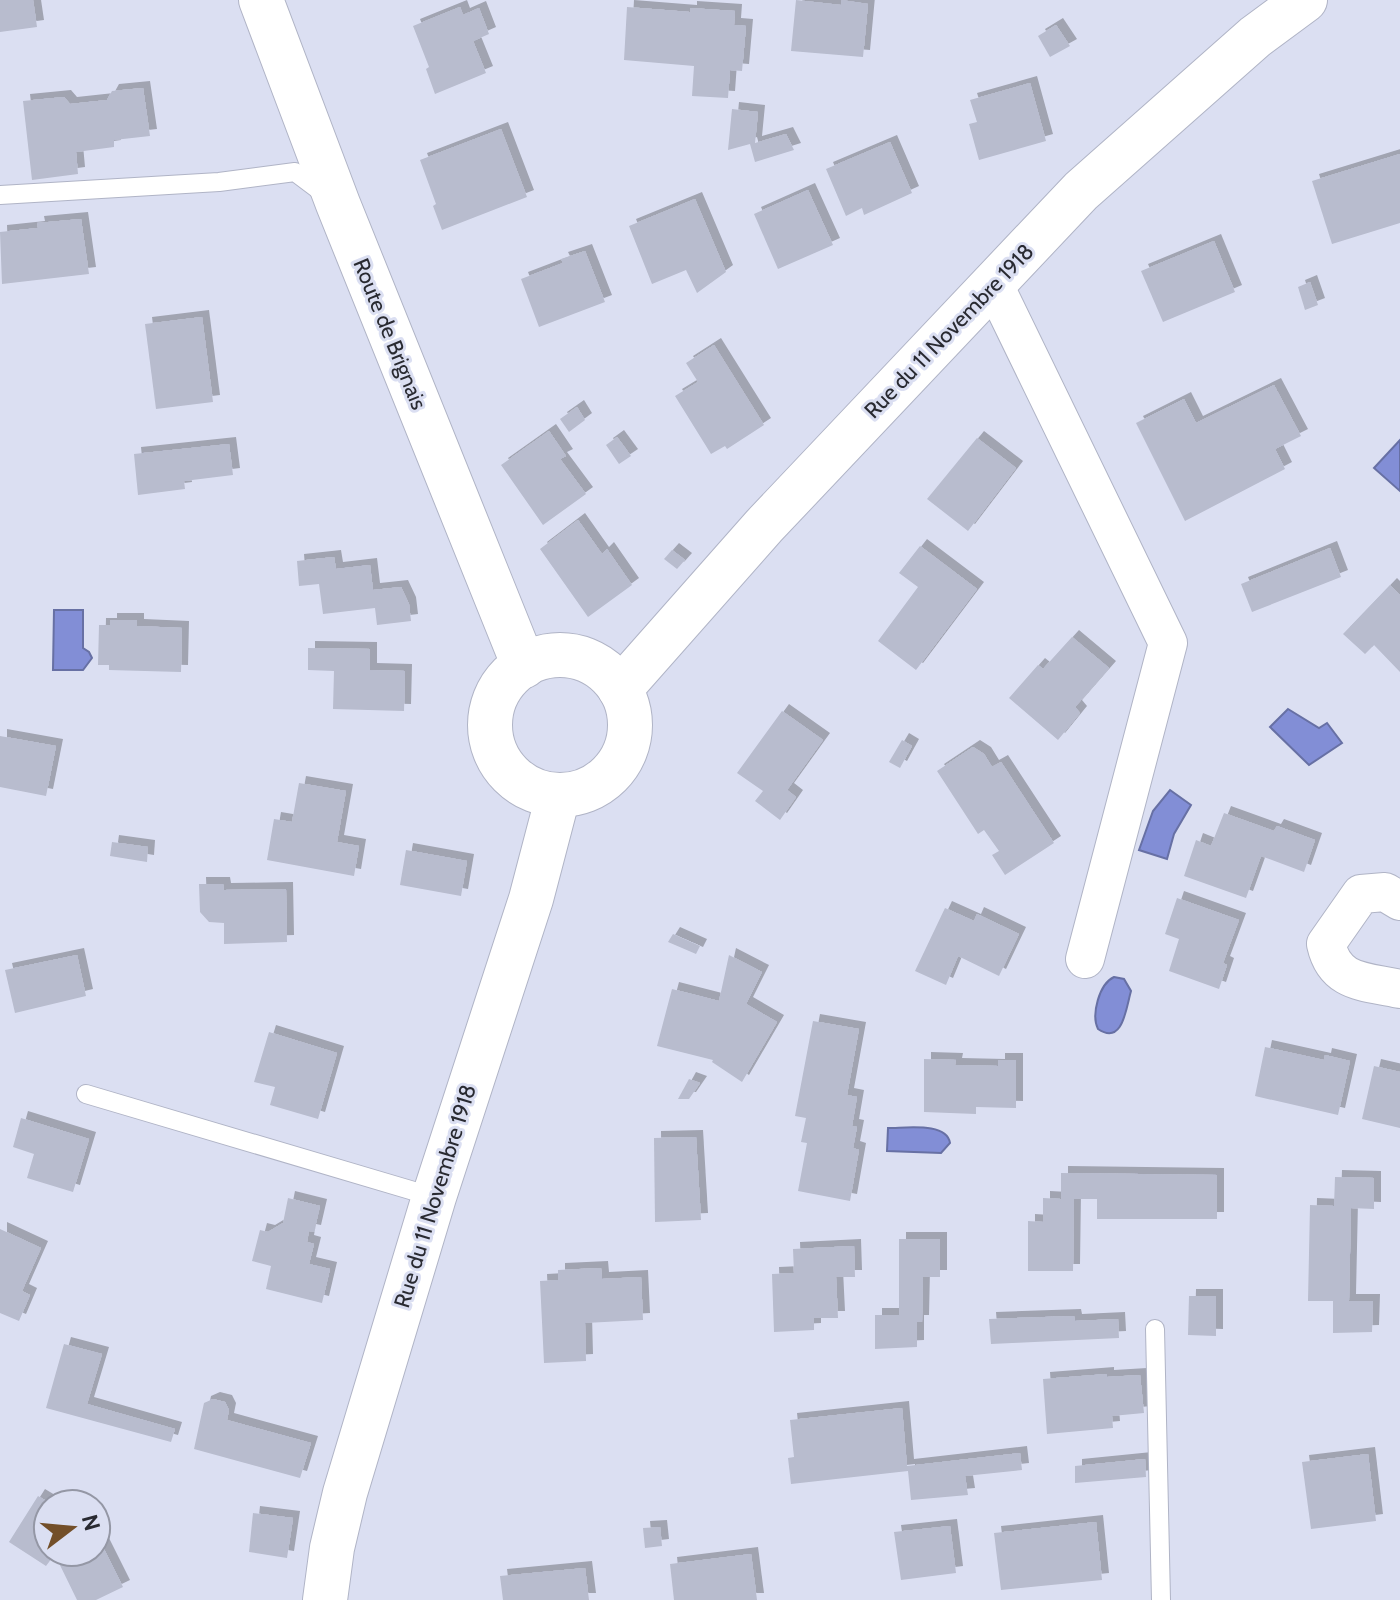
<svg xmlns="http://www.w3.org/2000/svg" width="1400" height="1600" font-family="Cabin,sans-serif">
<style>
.water{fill:#828ed6;stroke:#6770a4;stroke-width:2}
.building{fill:#b8bcce;filter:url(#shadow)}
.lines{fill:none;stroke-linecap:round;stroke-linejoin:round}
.service-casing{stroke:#b0b4c6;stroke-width:20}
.minor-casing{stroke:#b0b4c6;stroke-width:40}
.tertiary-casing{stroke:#b0b4c6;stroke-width:46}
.service{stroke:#fff;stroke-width:18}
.minor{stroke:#fff;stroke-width:38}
.tertiary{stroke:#fff;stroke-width:44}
.labels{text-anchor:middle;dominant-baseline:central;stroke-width:6;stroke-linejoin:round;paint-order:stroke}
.street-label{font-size:22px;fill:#292a31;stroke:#dbdff2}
</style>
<defs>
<filter id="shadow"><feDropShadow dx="7" dy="-7" stdDeviation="0" flood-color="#0004"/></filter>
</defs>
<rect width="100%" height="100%" fill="#dbdff2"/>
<g class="water">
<path d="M1400 440V491L1374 468Z"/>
<path d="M54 610H83V648L89 652 92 658 83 670H53Z"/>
<path d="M1288 709 1319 728 1327 723 1342 743 1309 765 1270 727Z"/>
<path d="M1170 790 1191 805 1174 834 1167 859 1139 850 1153 811Z"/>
<path d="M1114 977 1124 979 1131 991C1126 1008 1123 1046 1098 1029 1091 1015 1099 984 1114 977Z"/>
<path d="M888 1128C907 1128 947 1122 950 1143L941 1153 887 1151Z"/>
</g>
<g class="building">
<path d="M0 0H33L37 27 0 32Z"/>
<path d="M796 0 841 5V0L868 4 863 57 791 51Z"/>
<path d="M460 7 463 15 479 8 489 34 473 41 486 73 435 94 426 69 429 67 413 26Z"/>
<path d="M627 7 690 12V8L735 11 734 25 746 26 742 71 730 70 728 98 692 96 694 66 624 60Z"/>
<path d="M1056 25 1070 46 1050 57 1038 36Z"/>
<path d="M1030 83 1046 141 979 160 969 124 977 122 970 100Z"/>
<path d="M143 88 150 136 114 140V147L76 152 78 174 32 180 23 101 64 97 70 104 107 100 112 91Z"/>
<path d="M732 109 758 112 755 143 786 134 794 150 755 162 750 144 728 150Z"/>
<path d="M501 129 527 197 442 230 433 206 436 204 420 160Z"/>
<path d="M890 142 912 193 864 215 862 208 846 216 826 169Z"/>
<path d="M1400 154V223L1332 244 1312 181Z"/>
<path d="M808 190 833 245 778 269 754 214Z"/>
<path d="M695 199 726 272 697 293 686 270 652 284 629 226Z"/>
<path d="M81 219 89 274 2 284 0 232 38 228 37 223Z"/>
<path d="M1214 241 1235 292 1163 322 1141 271Z"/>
<path d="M585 251 605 302 539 327 521 279 563 263 561 259Z"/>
<path d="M1310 282 1318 305 1305 310 1298 287Z"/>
<path d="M202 317 213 402 156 409 145 324Z"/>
<path d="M714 345 764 425 727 449 725 446 711 454 675 396 698 382 686 363Z"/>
<path d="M1274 385 1301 436 1275 449 1285 469 1185 521 1136 423 1184 399 1196 423Z"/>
<path d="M577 407 585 420 569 432 560 419Z"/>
<path d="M549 431 566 456 560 459 586 494 543 525 501 465Z"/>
<path d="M617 437 631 456 619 464 606 445Z"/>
<path d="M977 438 1016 468 968 531 927 499Z"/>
<path d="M229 444 233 475 184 481 185 489 138 495 134 454Z"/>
<path d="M578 520 602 554 607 549 632 585 588 617 540 549Z"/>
<path d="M920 546 977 589 916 670 878 641 918 587 899 573Z"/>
<path d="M1330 548 1341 577 1252 612 1241 584Z"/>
<path d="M672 550 685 560 677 569 664 559Z"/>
<path d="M334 557 336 569 370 565 373 590 401 587 409 604 411 621 377 625 375 608 323 614 319 584 299 586 297 561Z"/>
<path d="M1390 585 1400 595V672L1374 645 1365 654 1343 634Z"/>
<path d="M110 620H137V626L182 628 181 672 109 670V665H98L99 625H110Z"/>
<path d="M1072 637 1109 668 1075 707 1080 713 1058 740 1009 698 1038 665 1043 669Z"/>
<path d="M308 648 370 649V670L405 671 404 711 333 709 334 671 308 670Z"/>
<path d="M782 711 823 740 787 790 796 797 780 820 755 801 763 791 737 773Z"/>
<path d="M0 736 56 746 46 796 0 787Z"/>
<path d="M902 740 912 746 900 768 889 762Z"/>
<path d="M973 747 984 754 992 767 1001 762 1054 843 1005 875 992 855 999 851 984 830 978 834 937 771Z"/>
<path d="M299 783 346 791 337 842 359 846 354 876 267 860 274 819 292 822Z"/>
<path d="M1224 813 1274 831 1277 826 1315 840 1304 872 1261 856 1246 898 1184 876 1196 840 1211 846Z"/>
<path d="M112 842 148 847 147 862 110 856Z"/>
<path d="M406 850 467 861 461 896 400 885Z"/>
<path d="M199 884H223L224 890 286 889 287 942 224 944V923L209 922 200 912Z"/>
<path d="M1177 898 1239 920 1223 963 1227 965 1219 989 1169 971 1179 939 1165 934Z"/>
<path d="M945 908 974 921 977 914 1019 934 999 976 958 956 946 985 915 971Z"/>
<path d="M673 934 700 946 696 954 668 942Z"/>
<path d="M77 955 86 996 15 1013 5 970Z"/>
<path d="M729 955 762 972 746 1004 777 1022 742 1082 712 1062 713 1060 657 1046 672 989 719 1001Z"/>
<path d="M813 1021 859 1029 847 1095 857 1097 852 1126 857 1127 853 1148 859 1150 850 1201 798 1191 807 1143 801 1142 806 1118 795 1116Z"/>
<path d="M269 1032 337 1053 318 1119 270 1105 275 1087 254 1082Z"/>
<path d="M1265 1047 1324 1060 1325 1055 1350 1061 1338 1115 1255 1096Z"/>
<path d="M924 1059 956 1060 955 1065 998 1066V1060H1016V1108L976 1107V1114L924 1112Z"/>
<path d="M1374 1066 1400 1072V1128L1362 1119Z"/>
<path d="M689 1079 700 1083 689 1099H678Z"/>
<path d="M21 1118 89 1139 73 1192 27 1178 34 1154 13 1147Z"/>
<path d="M696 1137 701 1220 655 1222 654 1138Z"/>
<path d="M1061 1173 1217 1175V1219H1097V1199H1074L1073 1271H1028V1221L1043 1222V1198L1061 1199Z"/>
<path d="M1335 1177 1374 1178V1209L1351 1208 1349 1301H1373L1372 1332 1333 1333V1301H1308L1310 1205 1334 1206Z"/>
<path d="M288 1198 320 1206 314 1232 309 1231 307 1242 314 1244 309 1264 330 1269 322 1303 266 1289 271 1266 252 1261 260 1230 268 1232 283 1223Z"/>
<path d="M0 1229 41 1248 22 1291 30 1295 19 1321 0 1313Z"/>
<path d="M899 1239H940V1277H923L922 1322H917V1347L875 1349V1315H899Z"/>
<path d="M854 1246 855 1277H836L838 1318H814V1330L774 1332 772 1274 794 1273 793 1249Z"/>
<path d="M601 1268 602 1279 641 1277 643 1320 585 1323 586 1361 544 1363 540 1281 558 1280V1270Z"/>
<path d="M1189 1296H1216V1336L1188 1335Z"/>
<path d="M1074 1316 1075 1321 1118 1319 1119 1338 991 1344 989 1319Z"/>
<path d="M64 1344 102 1354 87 1404 175 1429 171 1442 46 1408Z"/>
<path d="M1107 1374V1377L1140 1375 1144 1413 1112 1416 1113 1428 1047 1434 1043 1379Z"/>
<path d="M213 1399 225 1402 229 1410 227 1420 311 1443 300 1478 194 1449 204 1403Z"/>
<path d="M902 1408 907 1466 1020 1453 1022 1470 965 1476 968 1495 911 1500 908 1471 791 1484 788 1458 794 1457 790 1420Z"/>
<path d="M1368 1454 1376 1521 1311 1529 1302 1462Z"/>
<path d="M1145 1459 1146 1477 1075 1483V1466Z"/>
<path d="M38 1496 48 1502V1552H96V1533L123 1587 96 1600H77L57 1559 60 1556 55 1554 46 1566 9 1542Z"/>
<path d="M253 1513 293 1518 287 1558 249 1552Z"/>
<path d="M1096 1522 1102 1580 1001 1590 994 1533Z"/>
<path d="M950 1526 956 1573 901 1580 894 1532Z"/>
<path d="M660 1527 662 1546 645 1548 643 1528Z"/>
<path d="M751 1554 757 1600H674L670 1564Z"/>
<path d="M585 1568 589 1600H503L500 1576Z"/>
</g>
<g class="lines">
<g class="service-casing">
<g id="service">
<path d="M0 195 219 182 295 172 323 193"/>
<path d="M86 1094 434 1197"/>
<path d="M1155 1329 1161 1600"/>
</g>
</g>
<g class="minor-casing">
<g id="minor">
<path d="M994 285 1168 643 1085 959"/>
<path d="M1400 901 1385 892 1361 894 1326 944C1335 984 1365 981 1400 989"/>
</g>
</g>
<g class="tertiary-casing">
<g id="tertiary">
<path d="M261 0 338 204 524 666"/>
<circle cx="560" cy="725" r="70"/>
<path d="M620 689 764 526 1081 191 1255 37 1305 0"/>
<path d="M325 1600 332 1548 345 1493 434 1197 531 899 558 796"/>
</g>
</g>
<use href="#service" class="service"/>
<use href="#minor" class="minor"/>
<use href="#tertiary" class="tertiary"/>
</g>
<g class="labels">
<g class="street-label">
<text transform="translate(949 331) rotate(-46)">Rue du 11 Novembre 1918</text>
<text transform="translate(390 334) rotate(68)">Route de Brignais</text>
<text transform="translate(435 1196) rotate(-73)">Rue du 11 Novembre 1918</text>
</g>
</g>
<g transform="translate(72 1528) rotate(74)"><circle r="38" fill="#dbdff2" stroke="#9497a5" stroke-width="2"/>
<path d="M0-6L14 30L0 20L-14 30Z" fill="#734f29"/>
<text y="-12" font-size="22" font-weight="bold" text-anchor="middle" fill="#292a31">N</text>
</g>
</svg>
